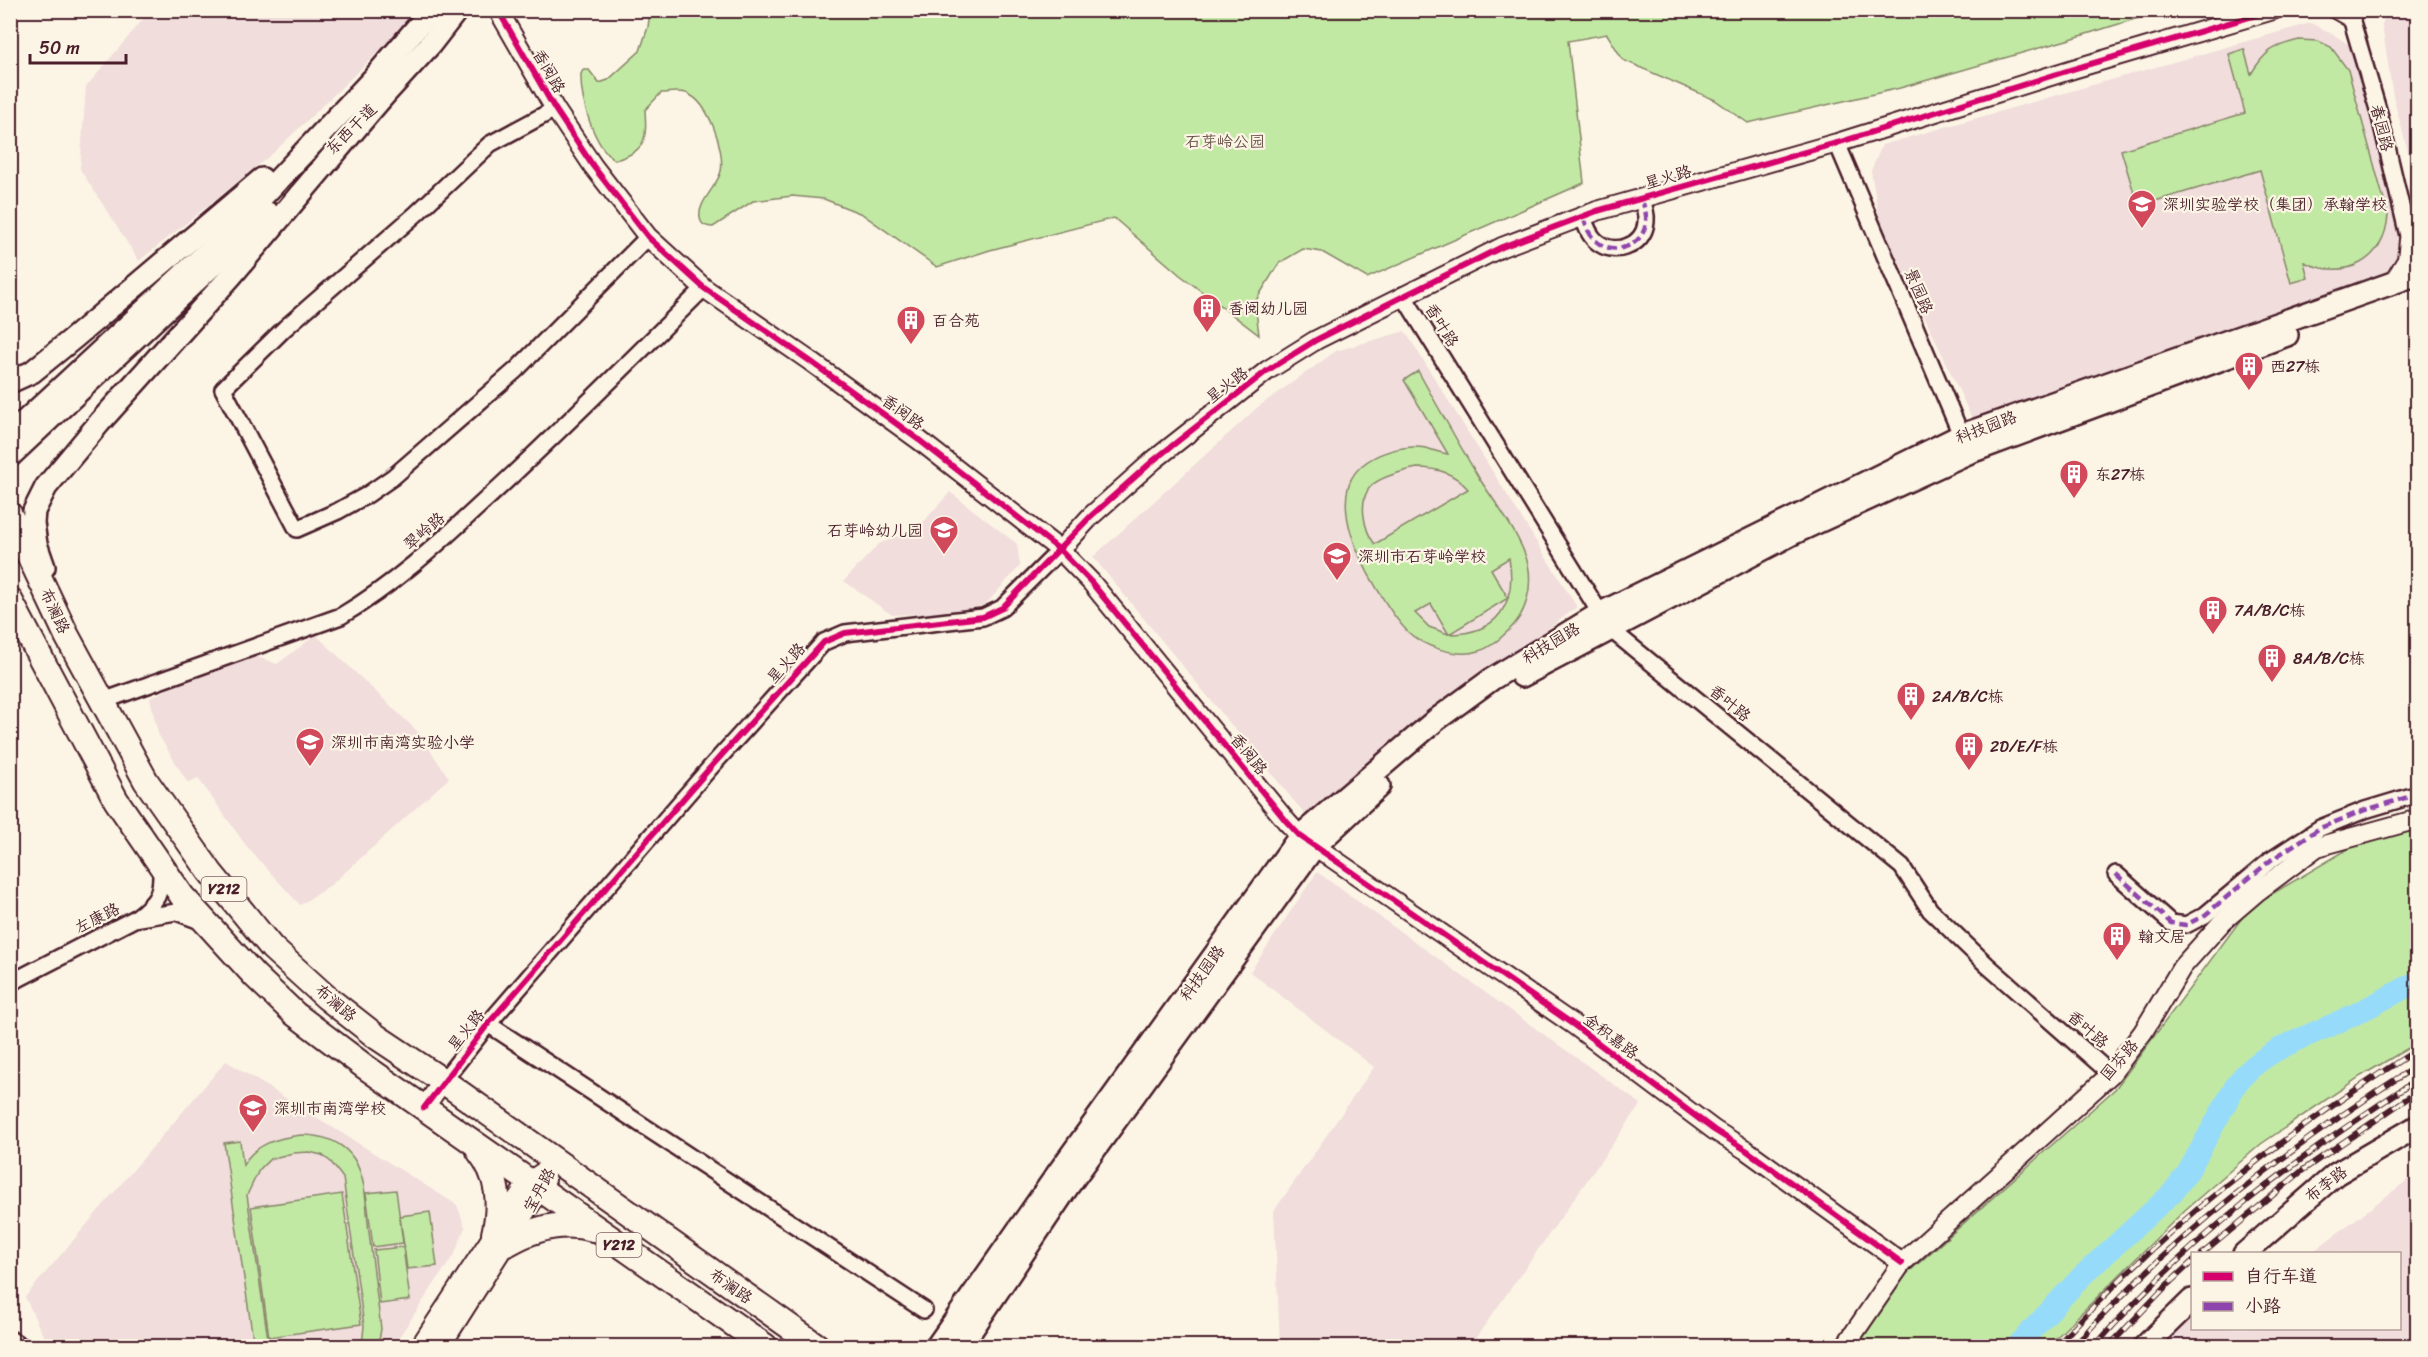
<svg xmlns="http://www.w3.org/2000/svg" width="2428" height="1357" font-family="Sriracha,'LXGW WenKai TC',sans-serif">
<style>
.built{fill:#f0dddc}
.green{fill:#c2e9a4;stroke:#868468;stroke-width:1.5;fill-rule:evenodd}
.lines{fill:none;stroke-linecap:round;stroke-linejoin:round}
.river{stroke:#97dbfa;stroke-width:22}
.minor-casing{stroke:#4a1f2b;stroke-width:20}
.tertiary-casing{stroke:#4a1f2b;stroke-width:22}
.secondary-casing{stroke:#4a1f2b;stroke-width:26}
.primary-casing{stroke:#4a1f2b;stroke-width:28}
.minor{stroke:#fcf5e5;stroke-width:15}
.tertiary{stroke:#fcf5e5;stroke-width:18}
.secondary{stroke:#fcf5e5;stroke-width:21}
.primary{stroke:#fcf5e5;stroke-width:24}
.rail-casing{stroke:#4a1f2b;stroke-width:6}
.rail{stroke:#fcf5e5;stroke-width:4;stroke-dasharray:11;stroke-linecap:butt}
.quiet{stroke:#8e44ad;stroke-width:4.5;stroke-dasharray:9 4.5;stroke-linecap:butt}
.cycleway-casing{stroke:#fcf5e5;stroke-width:10}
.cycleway{stroke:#d6006c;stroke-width:6}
.labels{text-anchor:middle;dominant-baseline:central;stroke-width:4.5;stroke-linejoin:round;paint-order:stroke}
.shield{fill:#fcf5e5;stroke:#7f5f63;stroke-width:1.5}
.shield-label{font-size:15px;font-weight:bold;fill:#4a1f2b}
.street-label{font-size:16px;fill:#4a1f2b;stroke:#fcf5e5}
.park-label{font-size:16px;fill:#685249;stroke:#fcf5e5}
.poi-label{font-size:16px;fill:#4a1f2b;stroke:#fcf5e5;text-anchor:start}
</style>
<rect width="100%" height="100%" fill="#fcf5e5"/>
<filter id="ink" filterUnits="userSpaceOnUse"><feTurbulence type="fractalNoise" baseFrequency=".0167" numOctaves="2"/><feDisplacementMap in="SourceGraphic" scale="12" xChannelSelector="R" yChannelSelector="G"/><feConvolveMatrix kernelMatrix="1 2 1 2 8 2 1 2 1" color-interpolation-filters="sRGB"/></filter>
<g filter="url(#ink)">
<g class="built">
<path d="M150 11V10L414 11 397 34 272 154 139 261 80 169 86 87Z"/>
<path d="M2386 11H2417V186L2393 96 2382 25Z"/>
<path d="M2311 23 2333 34 2352 47 2402 242 2398 257 2387 271 1974 423 1879 218 1871 171 1882 145Z"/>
<path d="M1405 331 1577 607 1434 715 1308 818 1093 557 1258 407 1336 351Z"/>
<path d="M950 492 1017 544 1020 566 985 605 956 612 892 615 844 581 879 544 919 527Z"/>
<path d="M316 635 417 731 449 778 332 884 300 905 247 847 198 778 188 783 158 734 150 698 202 672 252 655 277 664Z"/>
<path d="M1317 872 1641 1104 1470 1346H1280L1274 1211 1374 1067 1250 972Z"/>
<path d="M226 1061 457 1205 465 1227 455 1253 393 1346H59L43 1335 25 1297Z"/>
<path d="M2417 1173V1346H2159L2162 1341 2192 1316V1328H2400V1254L2311 1253Z"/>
</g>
<g class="green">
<path d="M650 11V10L2161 11 2067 40 1900 88 1748 123 1715 100 1623 60 1607 34 1568 41 1584 183 1367 278 1322 252 1303 249 1279 263 1255 302 1259 335 1180 275 1114 218 990 250 937 267 862 214 824 199 792 196 753 201 713 227C707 227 701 225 700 218 697 202 718 186 721 171 725 150 709 103 688 94 682 90 669 93 661 93L645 110C647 139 646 152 615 160 593 146 580 98 581 74L583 70H589L599 83 608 80 640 51 648 27Z"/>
<path d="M2299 40 2318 41 2331 47 2348 70 2388 215C2385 262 2344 281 2304 262L2308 278 2291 283 2260 170 2138 206 2121 150 2245 113 2229 54 2244 49 2251 74C2265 51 2273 46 2299 40Z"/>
<path d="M1418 371C1438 407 1458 443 1479 478 1495 503 1521 536 1528 564 1533 588 1526 615 1508 631 1500 639 1490 648 1479 651 1457 658 1423 647 1407 631 1392 615 1380 594 1369 575 1356 550 1341 517 1348 488 1355 458 1398 443 1426 448 1433 450 1441 453 1448 454L1404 380ZM1417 468C1438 468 1454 473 1468 489L1375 544C1364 531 1357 499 1372 485 1383 476 1403 471 1417 468ZM1509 558C1517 604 1498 634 1449 634L1508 598 1491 569ZM1431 604 1448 633V634L1429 627 1415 613Z"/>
<path d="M2417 825V1043L2361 1076 2261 1144 2185 1210 2048 1346H1856L1902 1278 2115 1089 2250 907 2365 839Z"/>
<path d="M301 1135C321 1135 342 1141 354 1159 367 1180 366 1208 369 1232 373 1264 377 1296 381 1329L378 1346H362L364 1326 343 1178 331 1162 322 1155 309 1152 293 1153 270 1159 259 1170 247 1195 269 1346H254L224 1143 240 1141 243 1165C256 1143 278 1138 301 1135Z"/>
<path d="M396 1190 403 1243 373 1247 366 1193Z"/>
<path d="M342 1194 361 1324 269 1337 251 1207Z"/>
<path d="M430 1212 437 1266 407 1269 400 1216Z"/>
<path d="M403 1247 410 1300 380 1304 374 1250Z"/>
</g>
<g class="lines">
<path class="river" d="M2017 1346 2082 1276 2172 1193 2188 1172 2237 1083C2264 1049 2305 1038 2343 1020 2369 1008 2393 994 2418 981"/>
<g class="minor-casing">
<g id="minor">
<path d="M2351 18 2379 113 2409 240"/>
<path d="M555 109 490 144 416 214 285 328 223 389 297 529 338 511 367 495 393 477 516 370 648 237"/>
<path d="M1837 143 1965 444"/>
<path d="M1583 217C1586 226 1589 235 1596 241 1614 257 1644 246 1646 222 1647 214 1644 206 1641 198"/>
<path d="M1403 295 1610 629 1902 867 1930 910 1987 965 2111 1074"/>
<path d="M103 701 341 616C392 586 437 545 480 505 557 435 630 361 704 288"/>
<path d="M2116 874 2171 923 2186 925 2205 915 2271 860 2320 828 2365 810 2418 794"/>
<path d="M137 917C158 901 162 894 161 867"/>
<path d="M10 983 134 919 176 912 200 921"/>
<path d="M488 1024 924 1310"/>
<path d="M443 1081 488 1024 709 769 824 642 845 633 983 617 1002 608 1060 550"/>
<path d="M10 1339 21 1346"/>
</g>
</g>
<g class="tertiary-casing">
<g id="tertiary">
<path d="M498 10 555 109 593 166 648 237 704 288 810 361 919 440 1060 550 1091 582 1287 822 1300 836 1574 1025 1714 1130 1746 1150 1902 1263"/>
<path d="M2337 10 2351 18 2352 10"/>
<path d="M2393 283 2407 260 2409 240"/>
<path d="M1060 550 1091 516 1154 460 1268 370 1316 340 1502 247 1597 211 1837 143 2073 69 2273 10"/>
<path d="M424 1108 443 1081"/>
<path d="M420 1346 528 1182 556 1163"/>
<path d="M441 1346 546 1180"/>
<path d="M1845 1346 1902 1263 2111 1074 2143 1032 2182 967 2223 921 2258 891 2317 847 2418 819"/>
</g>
</g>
<g class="secondary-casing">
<g id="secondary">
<path d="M376 104 429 46 457 10"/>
<path d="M10 382 32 372 75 337 262 179"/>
<path d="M10 435 229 232 372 80 432 10"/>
<path d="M10 456 268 213"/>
<path d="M44 567 36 544 33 523 34 511 46 487 100 422 231 276 384 95"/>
<path d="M1522 676 1792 534 1968 453 2287 335"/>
<path d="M2244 1254 2336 1174 2418 1126"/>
<path d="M937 1346 1058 1173 1300 836 1436 720 1492 679 1599 614 1962 435 2418 274"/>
<path d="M961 1346 1069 1185 1314 847 1379 786"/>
<path d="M2145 1346 2192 1300"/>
</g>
</g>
<g class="primary-casing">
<g id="primary">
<path d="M10 515 67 636 146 781 210 872 272 948 326 997 377 1037 443 1081 817 1346"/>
<path d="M10 600 116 800 182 896 255 976 295 1014 364 1066 765 1346"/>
<path d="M479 1151C499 1176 501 1204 494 1234"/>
<path d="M507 1244C534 1228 562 1220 593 1229"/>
</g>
</g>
<use href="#minor" class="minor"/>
<use href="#tertiary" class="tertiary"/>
<use href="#secondary" class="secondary"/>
<use href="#primary" class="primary"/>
<g class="rail-casing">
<g id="rail">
<path d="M2202 1254 2303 1170 2418 1091"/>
<path d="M2057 1346C2163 1227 2284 1134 2418 1049"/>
<path d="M2074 1346C2174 1235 2292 1145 2418 1065"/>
<path d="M2095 1346C2186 1240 2301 1155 2418 1079"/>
<path d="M2109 1346 2167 1285 2192 1262"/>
</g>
</g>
<use href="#rail" class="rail"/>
<g class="quiet">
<path d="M1583 217C1586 226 1589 235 1596 241 1614 257 1644 246 1646 222 1647 214 1644 206 1641 198"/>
<path d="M2116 874 2171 923 2186 925 2205 915 2271 860 2320 828 2365 810 2418 794"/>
</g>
<g class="cycleway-casing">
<g id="cycleway">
<path d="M498 10 555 109 593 166 648 237 704 288 810 361 919 440 1060 550 1091 582 1287 822 1300 836 1574 1025 1714 1130 1746 1150 1902 1263"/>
<path d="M424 1108 488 1024 709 769 824 642 845 633 983 617 1002 608 1091 516 1154 460 1268 370 1316 340 1502 247 1597 211 1837 143 2073 69 2273 10"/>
</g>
</g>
<use href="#cycleway" class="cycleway"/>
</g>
</g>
<defs>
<g id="school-pin" transform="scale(1.5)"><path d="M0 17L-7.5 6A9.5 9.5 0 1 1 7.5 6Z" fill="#d1495b" stroke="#fcf5e5"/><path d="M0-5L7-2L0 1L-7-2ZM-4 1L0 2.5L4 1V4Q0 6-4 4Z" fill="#fff"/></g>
<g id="building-pin" transform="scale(1.5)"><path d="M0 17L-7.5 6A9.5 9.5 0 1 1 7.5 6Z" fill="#d1495b" stroke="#fcf5e5"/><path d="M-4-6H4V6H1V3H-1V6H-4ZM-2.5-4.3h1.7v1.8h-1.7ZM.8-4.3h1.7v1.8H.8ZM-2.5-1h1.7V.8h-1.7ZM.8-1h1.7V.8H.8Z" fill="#fff"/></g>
</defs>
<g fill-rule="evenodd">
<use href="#school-pin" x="2142" y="204"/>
<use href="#building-pin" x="1207" y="308"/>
<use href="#building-pin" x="911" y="320"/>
<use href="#building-pin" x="2249" y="366"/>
<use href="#building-pin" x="2074" y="474"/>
<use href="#school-pin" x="944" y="530"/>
<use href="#school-pin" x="1337" y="556"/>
<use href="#building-pin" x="2213" y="610"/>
<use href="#building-pin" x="2272" y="658"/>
<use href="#building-pin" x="1911" y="696"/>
<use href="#school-pin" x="310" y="742"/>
<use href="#building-pin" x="1969" y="746"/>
<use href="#building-pin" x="2117" y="936"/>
<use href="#school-pin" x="253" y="1108"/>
</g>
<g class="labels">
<g class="shield">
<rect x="201.5" y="877" width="45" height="24" rx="4.5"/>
<rect x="596.5" y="1233" width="45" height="24" rx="4.5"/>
</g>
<g class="shield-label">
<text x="224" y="889">Y212</text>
<text x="619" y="1245">Y212</text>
</g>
<g class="street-label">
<text transform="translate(549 71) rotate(60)">香阅路</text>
<text transform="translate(2382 128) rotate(76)">春园路</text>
<text transform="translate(351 129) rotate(-45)">东西干道</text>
<text transform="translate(1668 177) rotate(-16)">星火路</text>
<text transform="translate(1919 291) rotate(67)">景园路</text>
<text transform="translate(1442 325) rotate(58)">香叶路</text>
<text transform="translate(1227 385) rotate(-38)">星火路</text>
<text transform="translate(903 412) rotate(36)">香阅路</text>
<text transform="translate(1986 427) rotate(-21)">科技园路</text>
<text transform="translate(424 531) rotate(-41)">翠岭路</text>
<text transform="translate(55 611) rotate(65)">布澜路</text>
<text transform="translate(1551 643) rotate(-31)">科技园路</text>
<text transform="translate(786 663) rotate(-48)">星火路</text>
<text transform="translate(1730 703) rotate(39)">香叶路</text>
<text transform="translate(1249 754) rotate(51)">香阅路</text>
<text transform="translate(97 918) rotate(-27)">左康路</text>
<text transform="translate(1202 973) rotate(-54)">科技园路</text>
<text transform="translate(336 1003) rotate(40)">布澜路</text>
<text transform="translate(2088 1029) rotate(41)">香叶路</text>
<text transform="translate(466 1030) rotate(-51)">星火路</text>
<text transform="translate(1611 1036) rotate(37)">金积嘉路</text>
<text transform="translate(2119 1060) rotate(-49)">国芬路</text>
<text transform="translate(2326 1184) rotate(-38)">布李路</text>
<text transform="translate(539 1190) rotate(-61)">宝丹路</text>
<text transform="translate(731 1286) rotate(35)">布澜路</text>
</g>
<g class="park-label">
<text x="1225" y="141">石芽岭公园</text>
</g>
<g class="poi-label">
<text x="2163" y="204">深圳实验学校（集团）承翰学校</text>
<text x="1228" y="308">香阅幼儿园</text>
<text x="932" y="320">百合苑</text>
<text x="2270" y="366">西27栋</text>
<text x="2095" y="474">东27栋</text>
<text x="923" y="530" text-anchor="end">石芽岭幼儿园</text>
<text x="1358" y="556">深圳市石芽岭学校</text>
<text x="2234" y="610">7A/B/C栋</text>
<text x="2293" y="658">8A/B/C栋</text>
<text x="1932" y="696">2A/B/C栋</text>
<text x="331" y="742">深圳市南湾实验小学</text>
<text x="1990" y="746">2D/E/F栋</text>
<text x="2138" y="936">翰文居</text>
<text x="274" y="1108">深圳市南湾学校</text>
</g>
</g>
<rect width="2428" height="1357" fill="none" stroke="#fcf5e5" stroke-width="36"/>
<rect x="18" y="18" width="2392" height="1321" fill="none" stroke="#4a1f2b" stroke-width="2" filter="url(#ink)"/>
<rect x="2191" y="1252" width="210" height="78" fill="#fcf5e5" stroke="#b59f9b" stroke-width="1.5"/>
<rect x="2203" y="1272" width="30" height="9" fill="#d6006c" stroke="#b59f9b" stroke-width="1.5"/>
<text x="2245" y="1282" font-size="18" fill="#4a1f2b">自行车道</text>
<rect x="2203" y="1302" width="30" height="9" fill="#8e44ad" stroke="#b59f9b" stroke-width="1.5"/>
<text x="2245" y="1312" font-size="18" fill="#4a1f2b">小路</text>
<path d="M30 54v9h96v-9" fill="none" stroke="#4a1f2b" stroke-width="3"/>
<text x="39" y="54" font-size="18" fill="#4a1f2b" stroke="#fcf5e5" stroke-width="4.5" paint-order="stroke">50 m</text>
</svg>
